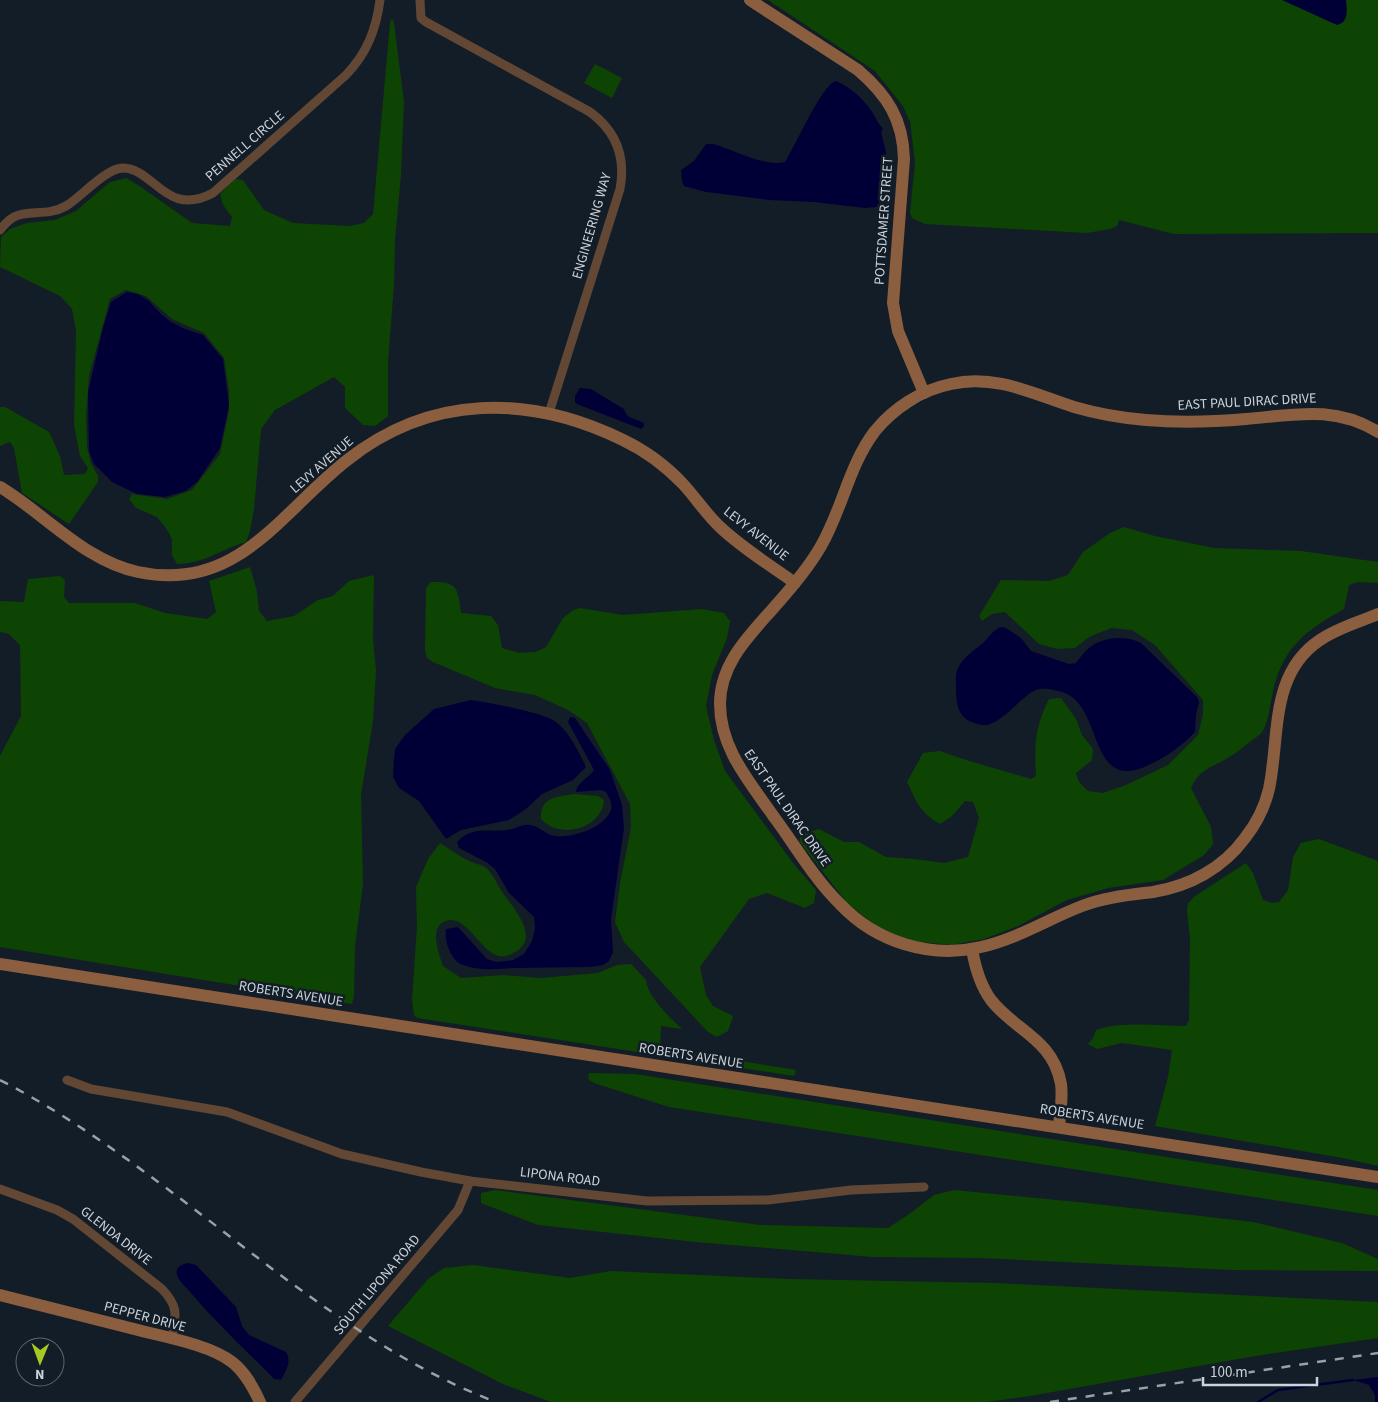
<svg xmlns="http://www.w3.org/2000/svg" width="1378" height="1402" font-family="'Source Sans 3',sans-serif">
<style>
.green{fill:#0e4403}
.water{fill:#000037}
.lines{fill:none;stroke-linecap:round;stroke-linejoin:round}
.stream{stroke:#000037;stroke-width:2.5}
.street{stroke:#624734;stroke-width:9}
.secondary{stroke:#8a5e3f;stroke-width:12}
.rail{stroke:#98a0a8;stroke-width:2.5;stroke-dasharray:9 9;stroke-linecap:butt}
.labels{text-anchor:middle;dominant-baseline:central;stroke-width:5;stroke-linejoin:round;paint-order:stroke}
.street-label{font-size:14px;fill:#ccd3da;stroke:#131d27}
</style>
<rect width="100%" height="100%" fill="#131d27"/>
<g class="green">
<path d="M768 0H1378V233L1174 234 1119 220 1117 226 1110 229 1087 233 925 224 912 218 910 213 915 163 910 120H909L903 106 875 71Z"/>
<path d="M392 18 394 23 404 102 401 175 395 240 394 285 388 361V416L375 426 363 425 345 408V387L334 377 275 410 261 429 254 509 250 531 246 542C221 549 204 564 177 564L172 555V540L168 531 157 517 136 508 129 499 132 494 167 499 192 490 220 454 229 411V391L224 358 204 333 172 319 146 296 126 290 110 299 89 376 86 416 87 447 91 463 98 476V482L69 524 22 493 14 448 10 442 0 446V407H5L49 432 60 456 64 475 85 474 88 468 80 456 74 425 76 331 72 309 60 296 0 267 1 237 10 229 27 223 55 220 76 211 110 182 126 178 138 185 192 223 230 226 232 217 223 205 220 194 235 179 243 180 264 210 293 223 349 226 364 223 373 214 390 23Z"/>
<path d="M595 64 622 78 612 98 584 83Z"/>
<path d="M1124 527 1155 536 1214 548 1301 551 1378 562V583L1358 582 1349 585 1344 609C1306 630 1282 648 1273 692 1270 704 1269 722 1262 732 1259 736 1253 739 1250 742 1244 746 1238 752 1231 756 1216 766 1198 769 1191 788L1211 827 1213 844 1204 855 1163 880 1108 888 1067 900 1018 926 984 939 951 945 911 941 878 927 847 903 799 841 801 835 819 829 844 842H859L886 857 914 859 944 863 968 857 979 818 973 802 965 801 952 816 940 824C921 814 916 801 907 782L923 753 940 751 966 760 1031 779 1036 776C1034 745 1035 727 1049 699L1061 698 1076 719 1082 735 1093 749 1092 760 1076 773 1079 782 1088 791 1103 793 1126 785 1168 765 1198 735 1203 714V700L1155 645 1132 630 1111 628 1089 637 1075 648 1057 649 1039 644 1005 612 992 614 982 621 979 616 1001 580 1049 581 1068 575 1083 552 1110 533Z"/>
<path d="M250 567 257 591 259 611 267 621 294 616 318 600 333 596 349 581 374 575 373 638 376 671 373 721 361 795 363 884 355 946 354 996 352 1004 0 947V756L21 716 20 645 9 634 0 632V601L24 602 28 579 60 576 65 580 64 597 69 603H135L165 613 207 619 216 612 209 581Z"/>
<path d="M431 582C458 581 458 589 461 613L491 616 498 625 502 648 519 653 536 652 546 647 563 618 573 610 580 608 623 615 702 609 724 613 730 621 727 638 712 675 706 706 714 740 725 771 793 863 816 890 814 903 805 908 767 893 749 899 700 967 706 995 713 1006 733 1016 728 1031 717 1037 708 1032 624 942 615 922 620 883 631 828 630 804 587 723 568 710 535 695 495 688 433 662 427 658 425 650 426 588Z"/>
<path d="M574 794 598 796 604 800C602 829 559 840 541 819 540 797 556 797 574 794Z"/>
<path d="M1319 839 1378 861V1166L1343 1158 1155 1126 1168 1077 1172 1050 1122 1043 1097 1049 1088 1044 1093 1038 1096 1030C1122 1021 1158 1026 1186 1026L1189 1020 1190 939 1187 911 1188 903 1195 896 1246 863 1253 873 1263 900 1272 903 1279 902 1288 890 1293 857 1301 843Z"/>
<path d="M440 843C450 849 459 856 469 861 475 864 481 864 486 868 495 876 497 885 503 893 516 912 544 941 509 955 484 965 469 912 446 921 428 927 439 954 443 966L461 978 503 975 541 978 598 973 617 965 631 964 646 980C647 996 670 1018 682 1029L661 1026 660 1048 796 1070 794 1076 417 1018 414 1015 412 1000 417 927 416 887 428 859Z"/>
<path d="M589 1073 635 1074 1378 1190V1216L669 1107 594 1083 588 1079Z"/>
<path d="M495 1190 760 1225 888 1228 908 1215 934 1195 954 1190 1087 1203 1253 1222 1342 1243 1378 1259V1271L1232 1270 981 1258 873 1257 696 1242 538 1225 481 1203V1193Z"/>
<path d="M473 1265 570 1278 611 1271 789 1279 995 1283 1378 1302V1338L1255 1356 1030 1396 986 1402H551L503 1384 388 1326 428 1279 444 1268Z"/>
</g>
<g class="water">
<path d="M1282 0H1346C1347 11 1349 22 1337 25Z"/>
<path d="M836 81C851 87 866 101 874 115 877 120 878 124 883 128L881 132 886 152 887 188 884 196 876 207 865 208 814 202 769 200 706 192 684 186 682 181 681 170 694 161 706 144H714C733 150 765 167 785 162 795 147 822 84 836 81Z"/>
<path d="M127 292 138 294 149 301 161 314 171 322 185 329 203 335 223 359 229 405 220 448 198 481 186 491 165 497 137 494 112 482 94 464 89 451 88 392 103 328 111 302Z"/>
<path d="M580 388 591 389 624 409C627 420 636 418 644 423V426L641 429 577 404 575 402V396Z"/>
<path d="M1001 627 1006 628 1021 638 1031 651 1069 664 1076 663C1080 658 1085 651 1090 647 1104 637 1125 635 1141 643L1197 697 1199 702 1196 715 1195 732C1181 747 1162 760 1142 768 1088 788 1103 704 1062 692 1054 690 1043 687 1036 690 1020 697 1000 727 982 725 959 721 956 708 956 687 956 681 955 674 958 668 964 656 975 650 984 642 990 636 993 630 1001 627Z"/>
<path d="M471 700C490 703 543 712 556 722 570 733 579 752 586 767L573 780 542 794 526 809 509 820 461 830 446 839 419 801 399 788 393 777 394 759 395 749 405 735 434 709Z"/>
<path d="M570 717 575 718 610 770 622 805 624 828 611 919 613 952 609 961 603 965 591 967C565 967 539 968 513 968 497 969 478 971 463 965 451 961 444 941 446 929L458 927 487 959 497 962 513 960 524 954 532 941 535 928 534 917 509 893 495 869 486 862 459 848 457 842C474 825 487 833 507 830 515 829 523 824 530 825 538 826 543 832 551 835 568 840 604 829 611 810 613 803 609 798 606 792L601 790 576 792C577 782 589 778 594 770L568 722Z"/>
<path d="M188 1263 196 1265 236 1307 242 1326 249 1335 286 1352C292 1362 286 1370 281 1380L274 1379C247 1351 217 1324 191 1293 187 1288 179 1282 177 1275 175 1267 182 1264 188 1263Z"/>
<path d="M1378 1377V1402H1375V1395L1369 1385 1353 1380Z"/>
</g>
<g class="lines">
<path class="stream" d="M1258 1402 1278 1390 1353 1380"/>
<g class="street">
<path d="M420 0 421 18 426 22 590 112C616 131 626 157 620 189L549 413"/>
<path d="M0 230C4 225 8 220 14 217 28 209 47 217 66 206 81 197 106 168 123 168 155 169 166 218 213 193L346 75C367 53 376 30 380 0"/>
<path d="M67 1080 91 1089 227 1112 342 1154 421 1172 470 1181 647 1201 768 1200 851 1190 924 1187"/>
<path d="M0 1189 57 1210 73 1219 162 1289C179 1307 176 1315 172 1338"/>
<path d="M295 1402 458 1210 470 1181"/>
</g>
<g class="secondary">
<path d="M750 0 858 70C887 95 903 119 904 159L893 303 898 331 924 393"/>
<path d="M1378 432C1334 405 1294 415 1246 419 1212 422 1179 423 1146 420 1121 418 1098 414 1074 407 1033 394 996 374 951 384 921 390 894 408 875 431 849 465 842 510 821 546 809 567 793 586 777 604 751 634 720 662 720 704 720 749 750 782 774 817 795 845 815 880 840 904 876 942 930 959 981 947 1017 939 1048 919 1082 906 1105 897 1129 895 1153 892 1190 886 1223 868 1245 838 1256 824 1265 806 1269 789 1280 737 1269 674 1320 640 1337 628 1359 622 1378 614"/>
<path d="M0 487C45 514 85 561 138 572 237 593 280 513 346 461 430 394 529 394 623 440 646 451 666 466 683 484 696 498 706 514 720 527 742 548 770 565 795 583"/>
<path d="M972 949C975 967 980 985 991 1000 1015 1031 1053 1039 1061 1084 1063 1098 1060 1113 1059 1127"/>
<path d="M0 964 1378 1177"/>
<path d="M0 1295C46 1307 92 1318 138 1330 165 1337 210 1345 232 1362 245 1372 253 1387 260 1402"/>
</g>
<g class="rail">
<path d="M0 1080C99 1131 190 1207 279 1274 348 1325 415 1371 496 1402"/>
<path d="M1050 1402 1378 1353"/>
</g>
</g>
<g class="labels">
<g class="street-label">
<text transform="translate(245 146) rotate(-41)">PENNELL CIRCLE</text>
<text transform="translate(884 221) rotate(-86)">POTTSDAMER STREET</text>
<text transform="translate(592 226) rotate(-74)">ENGINEERING WAY</text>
<text transform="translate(1247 402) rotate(-3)">EAST PAUL DIRAC DRIVE</text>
<text transform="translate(322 465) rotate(-41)">LEVY AVENUE</text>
<text transform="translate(756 534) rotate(38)">LEVY AVENUE</text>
<text transform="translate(787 808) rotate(55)">EAST PAUL DIRAC DRIVE</text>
<text transform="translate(291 994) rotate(9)">ROBERTS AVENUE</text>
<text transform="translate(691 1056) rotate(9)">ROBERTS AVENUE</text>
<text transform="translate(1092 1117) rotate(9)">ROBERTS AVENUE</text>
<text transform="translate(560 1177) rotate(7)">LIPONA ROAD</text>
<text transform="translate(116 1236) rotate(38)">GLENDA DRIVE</text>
<text transform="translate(377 1285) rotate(-50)">SOUTH LIPONA ROAD</text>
<text transform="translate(145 1317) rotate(15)">PEPPER DRIVE</text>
</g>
</g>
<g transform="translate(40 1362) rotate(181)"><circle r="24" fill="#131d27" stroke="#5d666f"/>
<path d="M0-4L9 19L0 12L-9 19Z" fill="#a5c823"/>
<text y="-8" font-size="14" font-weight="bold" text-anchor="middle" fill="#ccd3da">N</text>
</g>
<path d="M1203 1377v8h114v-8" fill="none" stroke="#ccd3da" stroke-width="2.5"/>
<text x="1210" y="1377" font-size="15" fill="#ccd3da" stroke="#131d27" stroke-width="4" paint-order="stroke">100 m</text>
</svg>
